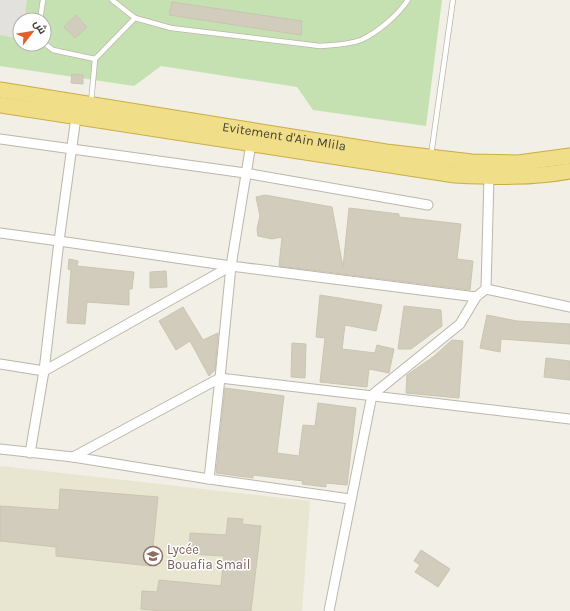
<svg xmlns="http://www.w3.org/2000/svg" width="570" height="611" font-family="Karla,Cairo,sans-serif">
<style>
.education{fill:#e8e5d1}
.green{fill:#c5e1b2;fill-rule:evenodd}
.parking{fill:#e2e1dd}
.building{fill:#d1ccbc;stroke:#cbc4b0}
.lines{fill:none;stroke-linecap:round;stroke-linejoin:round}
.service-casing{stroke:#bbb7a9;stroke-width:6}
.minor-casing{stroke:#bbb7a9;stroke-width:11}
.trunk-casing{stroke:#cbad45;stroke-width:17}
.service{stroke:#fff;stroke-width:4.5}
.minor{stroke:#fff;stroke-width:9}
.trunk{stroke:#f0de88;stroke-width:15}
.labels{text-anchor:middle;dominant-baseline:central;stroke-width:3;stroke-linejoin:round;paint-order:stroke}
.street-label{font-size:13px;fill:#423f36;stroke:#fff}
.education-label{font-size:13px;fill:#785e54;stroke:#fff;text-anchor:start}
</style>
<rect width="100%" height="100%" fill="#f1efe6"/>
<path class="education" d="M0 466 310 501 302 611H0Z"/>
<path class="green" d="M0 0H442L426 126 313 110 297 87 161 66 134 86 0 66ZM20 20H44V44H20Z"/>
<path class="parking" d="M0 0H27L24 20H20V39L0 35Z"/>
<g class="building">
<path d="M172 2 302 21 301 35 169 15Z"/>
<path d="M76 15 87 27 75 38 64 27Z"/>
<path d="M72 74 83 75V84L71 83Z"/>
<path d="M265 195 332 207 343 267 349 208 399 214V217L461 224 457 259 473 261 470 290 279 266 282 237 272 239 258 236 257 229 260 216 256 197Z"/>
<path d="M69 259 78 261 77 266 134 272 132 289H129V305L87 302 85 324 67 323 71 270 68 269Z"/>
<path d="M166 271 167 287 150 288V272Z"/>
<path d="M320 295 382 305 376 331 345 325 342 349 375 353 377 345 394 349 389 373 369 369 367 387 320 382 325 338 316 337Z"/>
<path d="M404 306 441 310 442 326 411 349H398Z"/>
<path d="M183 307 203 340 218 333 215 370 209 376 190 341 176 350 159 321Z"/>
<path d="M487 315 517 321 570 324V344L501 339 500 352 480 348Z"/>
<path d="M452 340 463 341 459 398 406 393 407 375 433 357Z"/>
<path d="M292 343 306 344 305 378 291 377Z"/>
<path d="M546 358 570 361V380L544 377Z"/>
<path d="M225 388 284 396 277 453 299 456 303 425 315 426 318 403 356 408 347 485 326 483V487L302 484 303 481 253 475V478L216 473Z"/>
<path d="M60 489 158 497 151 566 56 556V547L0 541V506L59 510Z"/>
<path d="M228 518 243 519 242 524 261 526 251 611H162L141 609 142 591 157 592 159 580 221 586 224 556 189 554 190 533 226 535Z"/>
<path d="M421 550 450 569 438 587 415 572 420 565 414 561Z"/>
</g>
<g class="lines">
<g class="service-casing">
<g id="service">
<path d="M112 0 135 18 171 28 320 46C333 45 348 45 361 40 378 32 397 16 408 0"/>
<path d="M40 20 43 0"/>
<path d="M44 43 53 50 95 59"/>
<path d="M91 103 95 59 135 18"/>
<path d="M431 155 453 0"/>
</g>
</g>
<g class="minor-casing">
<g id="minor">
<path d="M0 139 245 173 428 205"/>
<path d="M251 144 231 266 476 297"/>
<path d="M0 233 59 241 76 117"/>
<path d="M231 266 220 378 570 419"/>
<path d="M486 289 570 307"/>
<path d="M0 364 44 371 59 241 231 266"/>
<path d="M0 449 73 457 220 378 209 479 350 499"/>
<path d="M30 453 44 371 231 266"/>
<path d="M73 457 209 479"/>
<path d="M329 611 372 395 460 324 476 297 486 289 489 177"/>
</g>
</g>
<g class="trunk-casing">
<g id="trunk">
<path id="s1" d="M0 90 386 152 472 162 518 163 570 156"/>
<path d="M0 105 455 175C493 177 532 178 570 171"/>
</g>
</g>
<use href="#service" class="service"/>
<use href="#minor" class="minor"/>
<use href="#trunk" class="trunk"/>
</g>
<defs>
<g id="school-ring" transform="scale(1)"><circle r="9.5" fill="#fff" stroke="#8d6e63" stroke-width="1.5"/><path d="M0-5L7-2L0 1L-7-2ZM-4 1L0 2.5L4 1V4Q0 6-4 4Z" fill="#8d6e63"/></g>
</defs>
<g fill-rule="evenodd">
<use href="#school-ring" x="153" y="556"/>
</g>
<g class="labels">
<g class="street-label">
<text stroke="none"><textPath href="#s1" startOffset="288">Evitement d'Ain Mlila</textPath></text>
</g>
<g class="education-label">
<text x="167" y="549">Lycée<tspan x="167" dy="15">Bouafia Smail</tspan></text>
</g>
</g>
<g transform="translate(32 32) rotate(59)"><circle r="19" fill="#ffffff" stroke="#b3b2af"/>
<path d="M0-3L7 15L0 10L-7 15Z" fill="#e2602b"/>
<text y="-6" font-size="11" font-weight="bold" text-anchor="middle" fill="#423f36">ش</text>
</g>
</svg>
